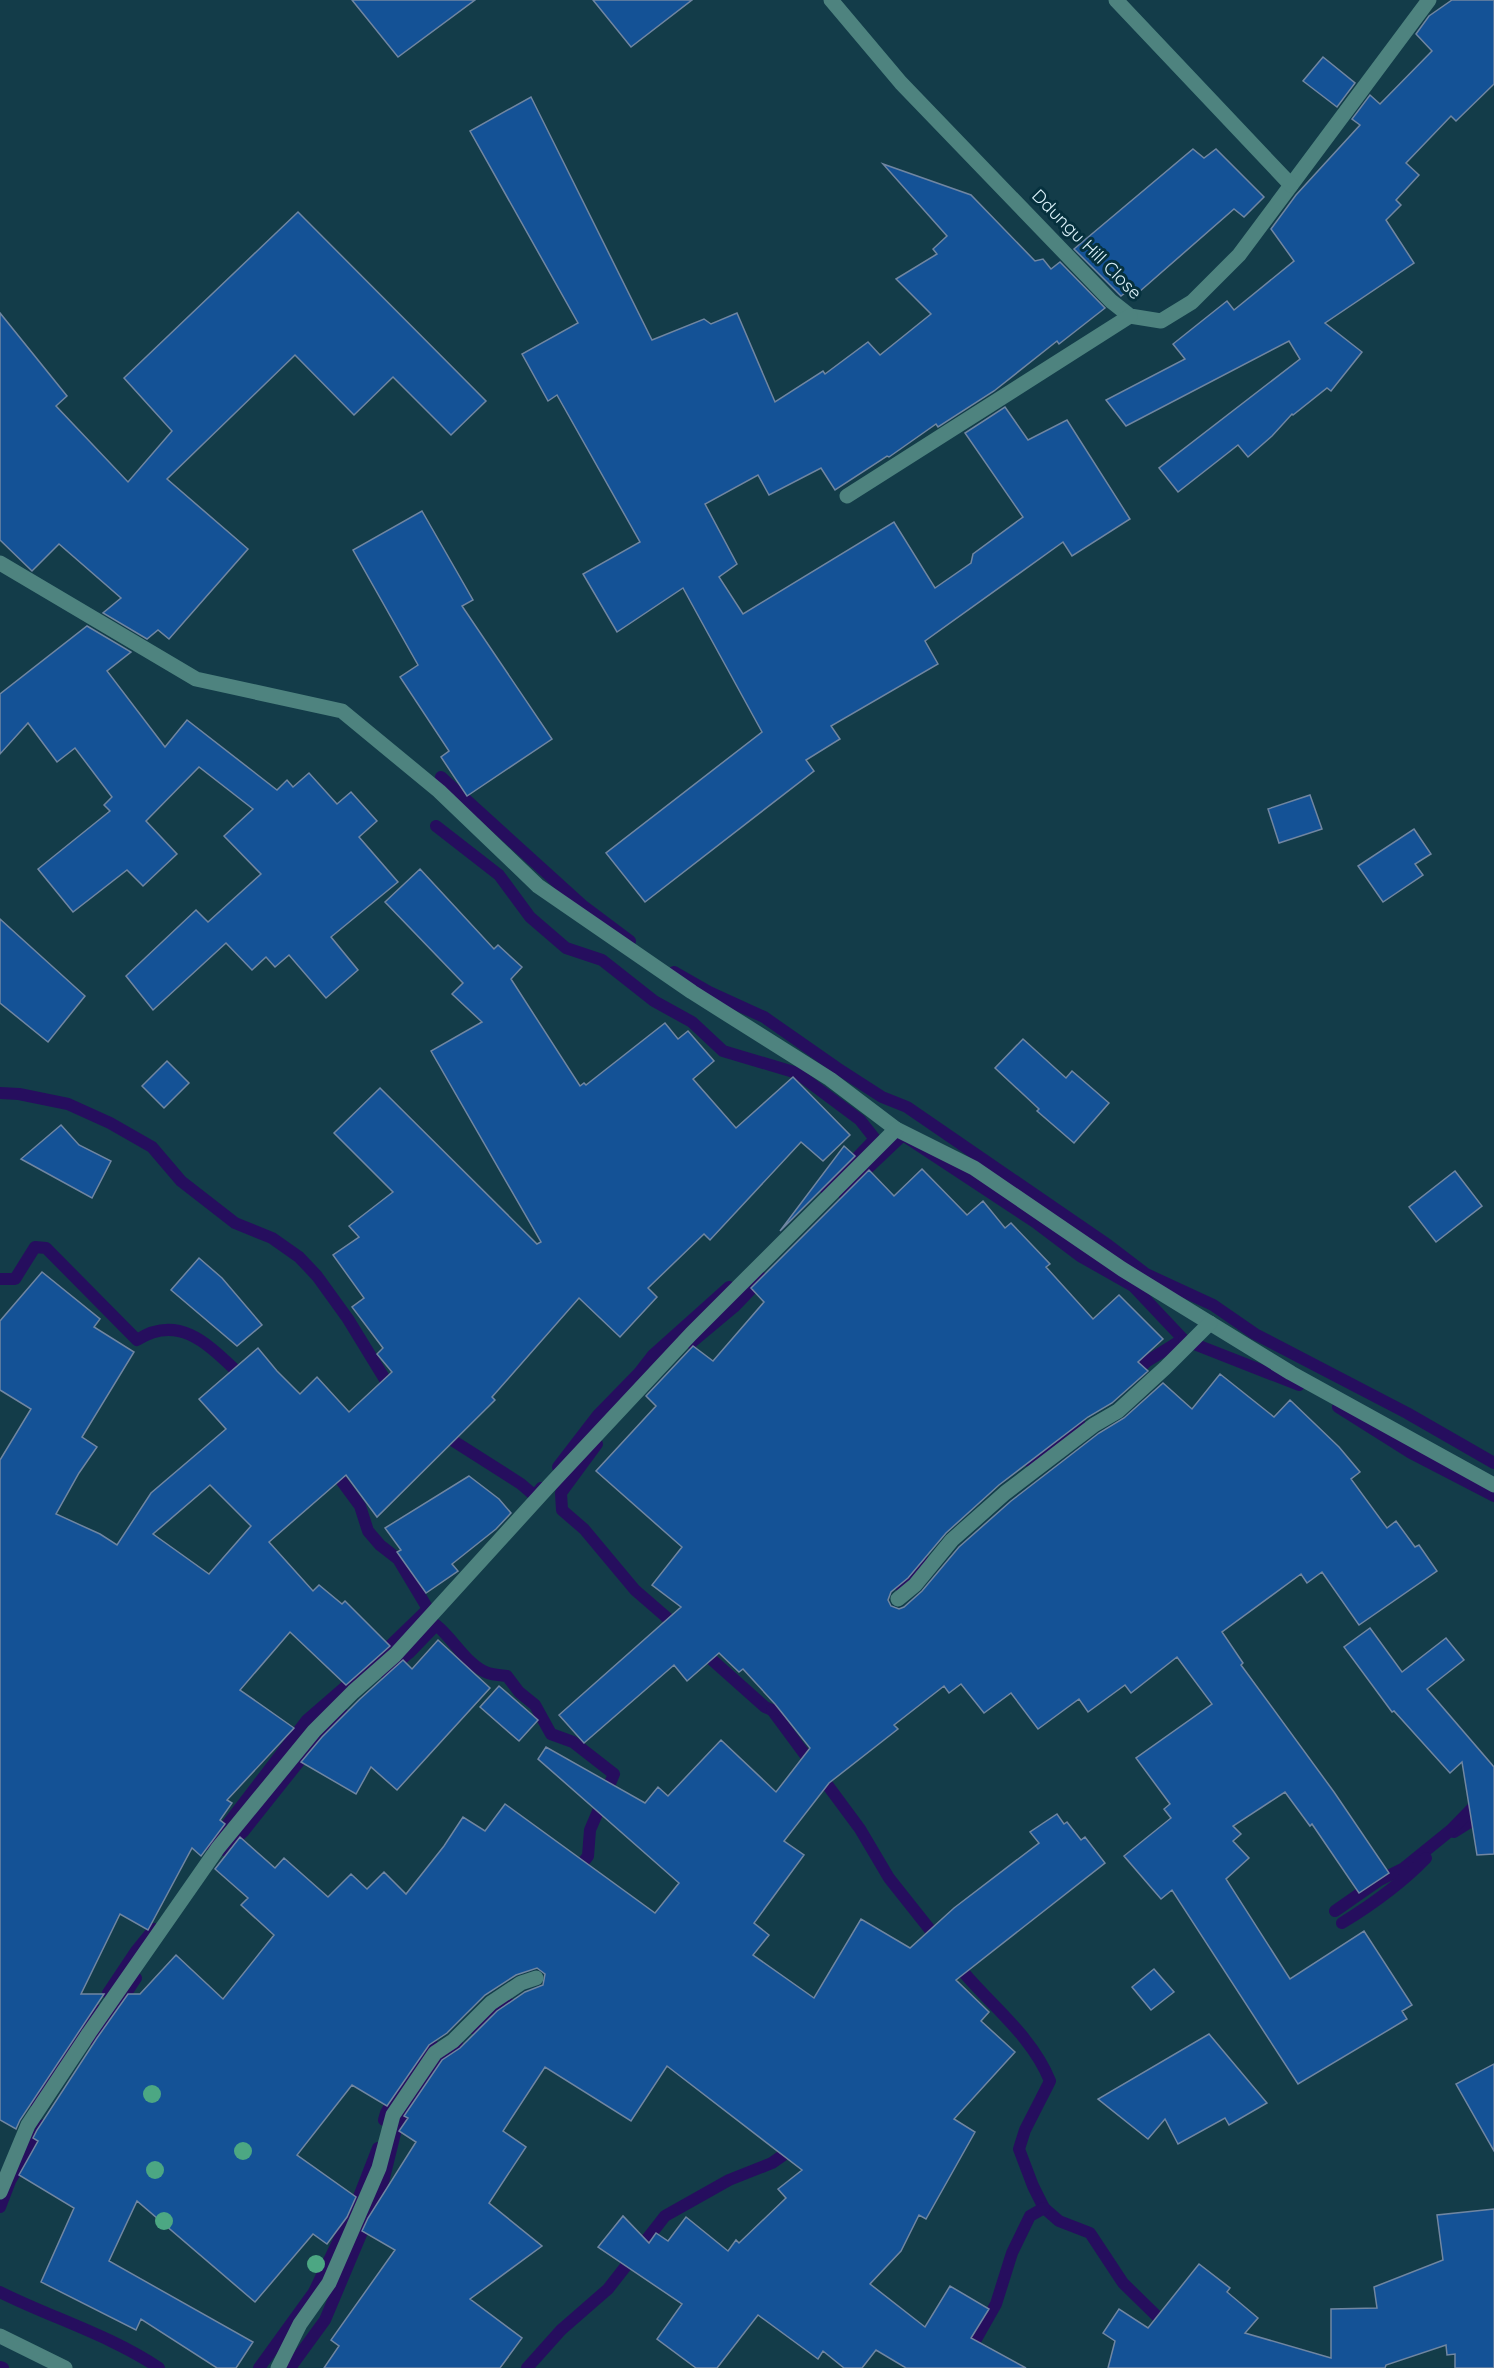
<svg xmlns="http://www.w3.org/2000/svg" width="1494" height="2368" font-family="Quicksand,sans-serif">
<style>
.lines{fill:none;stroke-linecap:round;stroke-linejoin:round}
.stream{stroke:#260e5e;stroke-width:12}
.building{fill:#145296;stroke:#7086a2;stroke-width:1.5;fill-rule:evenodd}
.minor{stroke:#4e837f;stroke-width:15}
.tree{fill:#4ca783}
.labels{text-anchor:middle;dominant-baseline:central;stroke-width:6;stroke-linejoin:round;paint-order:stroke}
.street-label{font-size:18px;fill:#dff5fd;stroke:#06313e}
</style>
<rect width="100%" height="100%" fill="#133c49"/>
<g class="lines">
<g class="stream">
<path d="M441 777 582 905 630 941"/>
<path d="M436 826 499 875 530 917 566 948 602 960 654 1001 692 1022 723 1051 797 1073 860 1120 875 1139 826 1190"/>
<path d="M674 972 709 992 764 1017 837 1068 882 1097 907 1107 1108 1245 1146 1274 1213 1305 1255 1334 1407 1413 1494 1463"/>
<path d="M0 1093 19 1094 68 1104 110 1123 152 1147 181 1181 235 1223 272 1238 299 1257 317 1276 348 1319 389 1386 395 1392"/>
<path d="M845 1196 865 1171 903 1135 1035 1222 1080 1256 1133 1286 1183 1339 1146 1362 1130 1377"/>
<path d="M0 1279H15L35 1247 46 1248 137 1340C182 1311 213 1350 245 1379"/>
<path d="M1184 1340 1299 1385"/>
<path d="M691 1343 734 1307 762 1278"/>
<path d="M1338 1407 1411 1453 1494 1496"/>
<path d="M441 1433 521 1484 535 1496 541 1488"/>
<path d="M597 1444 561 1493 562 1510 584 1529 635 1590 680 1629"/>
<path d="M1029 1461 1055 1444 1079 1422"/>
<path d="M558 1467 598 1415 639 1373 653 1355 729 1287"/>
<path d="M902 1589 911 1580 922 1555"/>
<path d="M701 1650 765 1707 772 1710 860 1829 889 1878 939 1941"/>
<path d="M385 1673 409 1653 436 1625C453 1638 467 1666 488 1673 494 1675 501 1675 507 1676L519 1692 535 1705 551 1734 573 1742 614 1774 590 1830 588 1856 575 1873"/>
<path d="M772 1710H777L791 1699"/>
<path d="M1454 1832 1494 1807"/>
<path d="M211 1846 307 1720 367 1668 428 1609 398 1559 380 1545 368 1531 360 1506 332 1468"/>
<path d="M224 1850 243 1832 313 1744 342 1713"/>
<path d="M1335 1911 1378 1881 1404 1868 1451 1830 1494 1786"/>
<path d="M1342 1923C1373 1904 1401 1884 1426 1858"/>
<path d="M955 1962C985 2001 1031 2033 1050 2081L1025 2130 1019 2149 1033 2186 1044 2208 1059 2221 1090 2233 1123 2283 1168 2327"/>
<path d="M108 1993 136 1951 154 1929"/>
<path d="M472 2028 508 2003"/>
<path d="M95 2041 136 1978"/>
<path d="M36 2103C52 2069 74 2040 96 2010"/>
<path d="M384 2120 386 2113 414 2064 435 2047"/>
<path d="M0 2207 10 2181 44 2125"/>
<path d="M0 2292C52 2318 110 2335 159 2368"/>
<path d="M0 2367 3 2368"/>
<path d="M259 2368 314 2292 357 2202 378 2148"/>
<path d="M290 2368 325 2320 383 2182 396 2129 438 2065 457 2042"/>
<path d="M527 2368 561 2330 608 2289 665 2216 729 2180 772 2163 796 2146"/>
<path d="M963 2368 971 2348 996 2304 1012 2253 1030 2216 1044 2208"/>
</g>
</g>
<g class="building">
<path d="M352 0H475L398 57Z"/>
<path d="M593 0H692L631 47Z"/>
<path d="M1452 0H1494V84L1456 121 1451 116 1406 163 1419 175 1396 200 1401 205 1386 220 1414 263 1325 323 1362 352 1331 391 1327 388 1293 415 1292 414 1272 436 1248 457 1238 445 1178 492 1159 468 1300 359 1289 341 1126 426 1106 400 1185 359 1173 344 1227 301 1234 310 1294 261 1271 229 1296 195 1360 125 1352 119 1370 95 1380 104 1432 51 1416 34 1429 16Z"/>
<path d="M1323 57 1355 83 1337 107 1303 81Z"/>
<path d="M531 97 652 340 704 319 711 324 737 313 775 402 823 371 825 374 868 342 880 355 931 314 896 279 937 254 933 249 947 236 883 164 971 195 1035 261 1043 259 1051 269 1060 262 1105 308 1059 344 1057 341 994 391 938 427 936 424 889 457 887 456 835 490 821 468 769 495 758 475 705 504 737 564 719 577 743 614 894 522 935 588 971 563 973 554 1023 517 965 433 1005 407 1028 440 1067 420 1130 519 1072 556 1063 542 925 641 938 664 831 726 840 739 806 760 814 771 645 902 606 853 762 732 683 588 617 632 583 574 640 542 557 395 548 401 522 354 578 323 470 131Z"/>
<path d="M1193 149 1204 158 1216 149 1264 197 1244 217 1234 209 1139 292 1134 286 1121 296 1074 249Z"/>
<path d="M298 212 486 401 451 435 393 377 354 415 295 355 167 479 248 549 169 639 158 630 147 639 103 613 121 598 59 544 32 571 0 540V313L67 396 56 406 128 482 172 431 124 378Z"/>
<path d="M422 511 473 600 462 606 552 739 467 796 441 757 449 751 400 677 418 665 353 550Z"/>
<path d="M87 626 131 652 107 671 165 747 187 720 277 790 287 780 293 787 309 773 337 804 351 792 377 821 359 837 398 882 331 937 358 970 326 998 289 955 275 967 266 957 252 970 226 943 153 1010 126 976 196 910 208 922 261 874 224 836 253 809 199 767 146 821 177 854 143 886 127 870 73 912 38 869 110 811 104 805 112 797 75 748 57 762 28 723 0 754V694Z"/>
<path d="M1310 795 1322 829 1279 843 1268 809Z"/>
<path d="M1414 829 1431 854 1415 864 1423 875 1383 902 1358 866Z"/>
<path d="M420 869 494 949 498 945 522 967 511 979 580 1086 584 1083 586 1085 665 1023 678 1039 688 1031 714 1061 693 1079 736 1128 793 1077 850 1135 823 1161 801 1142 710 1240 704 1234 648 1288 657 1297 620 1337 579 1298 492 1397 495 1400 377 1517 346 1475 269 1542 313 1591 319 1585 342 1604 345 1601 390 1646 346 1685 290 1632 240 1690 294 1728 227 1800 232 1803 220 1820 225 1824 201 1856 192 1848 148 1930 120 1914 81 1994H104L20 2120 16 2129 0 2120V1460L31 1409 0 1390V1321L42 1272 100 1319 94 1327 134 1352 82 1437 97 1447 79 1473 56 1514 100 1534 117 1545 151 1493 226 1429 199 1399 258 1348 277 1371 300 1394 317 1377 349 1412 392 1372 377 1354 383 1348 352 1307 364 1298 333 1255 359 1237 349 1226 393 1192 334 1133 380 1088 537 1244 541 1242 431 1051 482 1022 452 994 463 983 385 902ZM210 1485 251 1526 209 1574 153 1534Z"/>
<path d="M0 919 85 996 48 1042 0 1003Z"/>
<path d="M1023 1039 1066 1078 1072 1071 1109 1103 1074 1143 1037 1111 1039 1109 995 1068Z"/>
<path d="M167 1061 189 1083 164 1108 142 1086Z"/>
<path d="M61 1125 79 1145 111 1161 92 1198 21 1159Z"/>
<path d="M844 1146 855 1156 780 1231Z"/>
<path d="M922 1169 967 1215 983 1201 1005 1228 1011 1223 1050 1264 1046 1267 1093 1319 1119 1295 1163 1339 1138 1362 1148 1371 1112 1403 1088 1417 999 1485 946 1533 908 1578 891 1592 888 1600 891 1606 899 1609 904 1607 922 1591 959 1547 1011 1501 1099 1433 1124 1418 1163 1383 1192 1409 1220 1374 1274 1417 1290 1400 1339 1447 1360 1472 1351 1479 1387 1528 1396 1521 1415 1547 1419 1545 1437 1571 1359 1625 1322 1572 1307 1583 1301 1574 1222 1632 1243 1663 1241 1665 1334 1792 1389 1873 1359 1893 1312 1824 1310 1826 1285 1792 1233 1826 1241 1834 1233 1841 1249 1858 1226 1879 1290 1979 1364 1931 1412 2005 1402 2011 1407 2019 1298 2084 1172 1890 1161 1899 1124 1856 1171 1818 1164 1809 1170 1804 1136 1758 1212 1704 1177 1657 1131 1693 1125 1685 1088 1712 1079 1699 1038 1729 1011 1693 984 1713 961 1684 949 1693 944 1686 894 1725 898 1729 829 1783 784 1841 804 1855 754 1923 769 1935 753 1955 814 1998 861 1919 910 1948 954 1908 1039 1843 1030 1832 1057 1814 1064 1824 1067 1822 1081 1840 1085 1837 1105 1863 956 1980 989 2012 981 2021 1015 2052 954 2119 975 2132 926 2219 919 2215 901 2251 870 2284 925 2327 950 2286 989 2309 971 2338 1026 2368H906L876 2350 862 2368H844L823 2351 818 2359 758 2315 717 2368H696L657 2339 682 2304 598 2247 623 2216 649 2243 656 2233 668 2241 686 2217 728 2251 736 2240 739 2243 786 2198 778 2189 802 2170 667 2066 631 2121 545 2067 503 2131 526 2147 489 2203 542 2246 470 2299 522 2338 500 2368H324L339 2346 331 2340 395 2250 362 2231 368 2218 416 2142 399 2131 408 2118 404 2116 442 2060 460 2048 497 2011 525 1992 543 1985 545 1974 537 1968 516 1975 485 1995 447 2033 429 2045 387 2106 352 2085 297 2155 356 2197 347 2217 327 2244 313 2234 255 2302 137 2201 109 2261 253 2342 236 2368H217L141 2319 136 2330 41 2282 74 2208 19 2175 38 2141 33 2138 37 2130 97 2038 128 1994H140L176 1955 223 1999 274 1935 241 1905 248 1898 215 1869 240 1837 275 1868 284 1858 328 1897 351 1874 367 1889 384 1872 406 1894 444 1846 463 1817 485 1831 505 1804 655 1913 679 1883 538 1759 546 1747 645 1803 658 1787 668 1796 721 1740 776 1792 810 1748 775 1704 743 1669 739 1672 719 1653 687 1681 674 1665 584 1743 559 1715 681 1607 652 1585 682 1547 596 1471 656 1406 646 1396 693 1346 713 1361 764 1302 751 1288 869 1170 894 1196Z"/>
<path d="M1455 1171 1482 1206 1436 1242 1409 1207Z"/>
<path d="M199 1258 222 1278 262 1325 237 1346 171 1290Z"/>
<path d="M469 1476 499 1499 511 1513 496 1529 452 1564 458 1571 426 1593 397 1552 401 1550 385 1528Z"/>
<path d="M1370 1628 1402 1672 1446 1638 1464 1660 1427 1689 1494 1767V1854L1477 1855 1462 1762 1450 1773 1394 1711 1392 1712 1344 1647Z"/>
<path d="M438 1640 490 1688 397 1790 371 1767 356 1794 301 1762 322 1737 360 1699 403 1660 412 1669Z"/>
<path d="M499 1686 538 1720 519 1741 480 1707Z"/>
<path d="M1154 1969 1174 1992 1151 2010 1132 1987Z"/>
<path d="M1209 2034 1267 2103 1229 2125 1225 2118 1178 2144 1165 2119 1148 2139 1098 2099Z"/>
<path d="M1494 2064V2151L1456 2084Z"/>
<path d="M1494 2209V2368H1455V2354L1447 2355 1446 2345 1386 2365 1385 2368H1108L1115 2341 1103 2333 1119 2309 1148 2328 1199 2264 1230 2288 1227 2292 1258 2318 1245 2333 1331 2358V2309L1377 2308 1374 2287 1443 2260 1437 2215Z"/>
</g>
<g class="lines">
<g class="minor">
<path d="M831 0 901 83 1111 301 1130 316 1161 321 1192 302 1239 255 1429 0"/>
<path d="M1116 0 1291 185"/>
<path d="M847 496 1130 316"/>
<path d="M0 563 196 679 342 711 439 791 538 886 692 992 830 1079 896 1129 974 1168 1122 1269 1291 1373 1494 1485"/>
<path d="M898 1599 915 1585 952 1540 1005 1493 1094 1425 1118 1411 1165 1368 1210 1323"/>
<path d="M0 2192 28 2125 89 2033 218 1848 314 1731 353 1692 395 1655 547 1488 691 1334 896 1129"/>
<path d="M0 2336 65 2368"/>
<path d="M278 2368 300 2324 329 2283 379 2168 393 2115 435 2053 453 2041 491 2003 521 1983 536 1978"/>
</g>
</g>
<g class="tree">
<circle cx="152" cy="2094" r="9"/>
<circle cx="243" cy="2151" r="9"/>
<circle cx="155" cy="2170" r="9"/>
<circle cx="164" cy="2221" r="9"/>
<circle cx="316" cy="2264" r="9"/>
</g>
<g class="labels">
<g class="street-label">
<text transform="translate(1087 244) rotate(45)">Ddungu Hill Close</text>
</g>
</g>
</svg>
